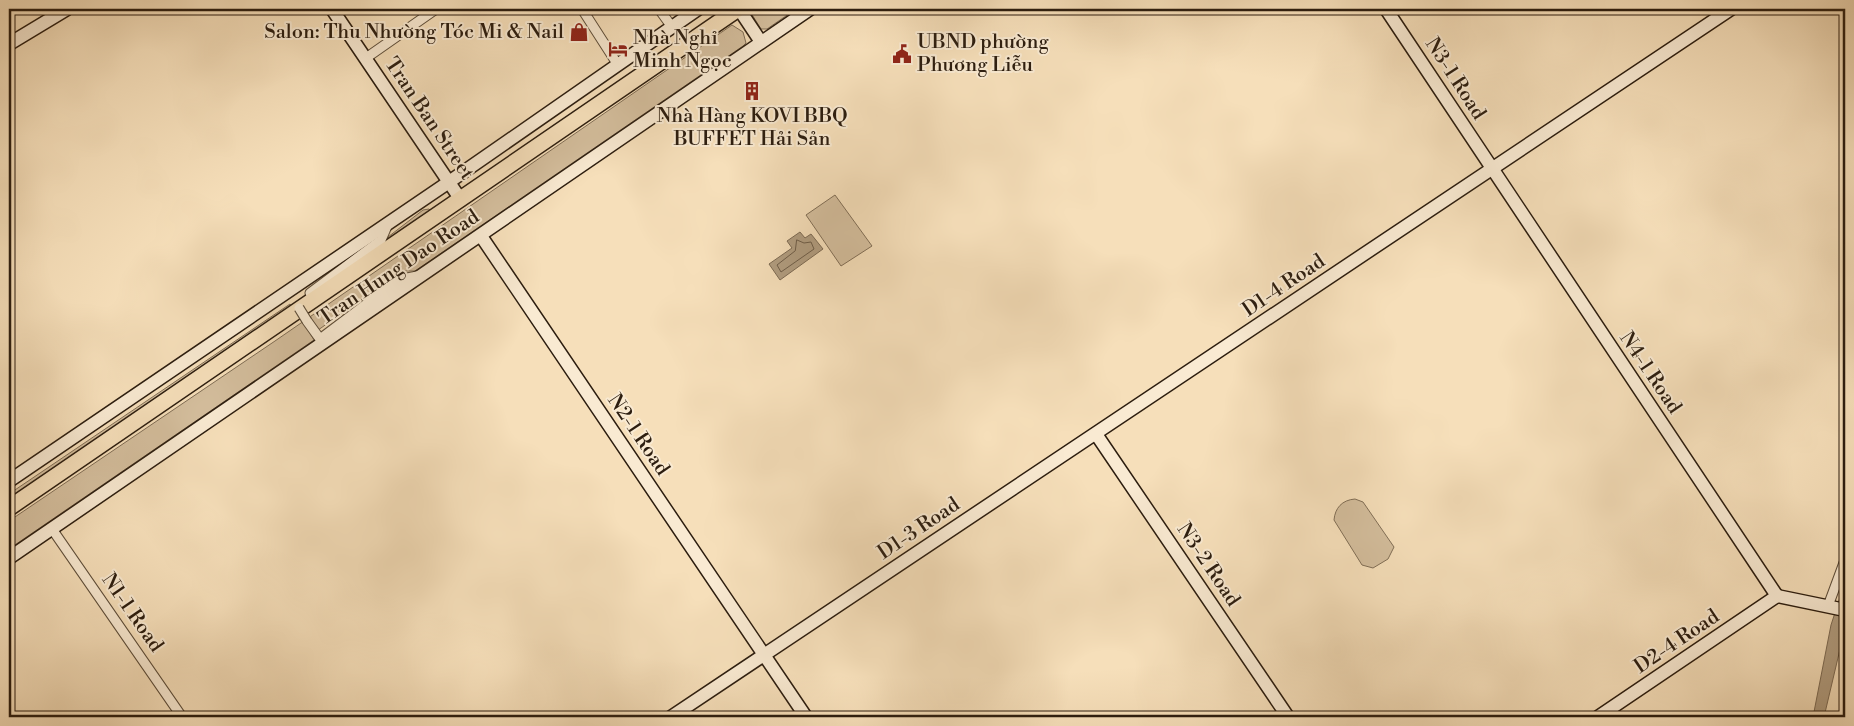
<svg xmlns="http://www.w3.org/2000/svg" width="1854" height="726" font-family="'Libre Bodoni',serif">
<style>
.green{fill:#d4be9d;stroke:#806e56}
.water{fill:#b19d80;stroke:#7c6a53}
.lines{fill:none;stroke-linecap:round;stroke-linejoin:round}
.shore{stroke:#6e5d48;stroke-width:1}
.street-casing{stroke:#5e4e3a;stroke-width:11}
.secondary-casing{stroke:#2c1d0f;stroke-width:15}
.highway-casing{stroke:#2c1d0f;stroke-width:18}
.street{stroke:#f9ead2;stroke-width:9}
.secondary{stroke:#f9ead2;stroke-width:12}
.highway{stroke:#f6dfba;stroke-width:15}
.street-bridge-casing{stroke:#5e4e3a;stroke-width:11;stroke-linecap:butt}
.street-bridge{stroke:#f9ead2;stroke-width:9}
.labels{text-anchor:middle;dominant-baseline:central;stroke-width:4;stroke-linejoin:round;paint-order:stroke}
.poi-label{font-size:20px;fill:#2c1d0f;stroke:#f9ead2;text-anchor:start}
.street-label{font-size:20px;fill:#2c1d0f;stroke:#f9ead2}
</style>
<rect width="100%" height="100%" fill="#f6dfba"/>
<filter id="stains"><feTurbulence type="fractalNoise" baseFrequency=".004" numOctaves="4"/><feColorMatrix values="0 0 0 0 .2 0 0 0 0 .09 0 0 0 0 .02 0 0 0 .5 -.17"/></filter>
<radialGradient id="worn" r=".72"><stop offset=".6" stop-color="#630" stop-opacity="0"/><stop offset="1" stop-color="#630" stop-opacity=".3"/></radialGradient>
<g class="green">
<path d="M755 9H796L767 29H761L751 13Z"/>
<path d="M732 25 743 32 746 43 743 46 415 271H402L311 335 314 340 9 549V521L275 341Z"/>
<path d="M835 195 872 246 841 266 806 215Z"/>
<path d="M429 209 432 212 390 240 388 237 423 210Z"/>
<path d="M290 304 293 309 9 500V494Z"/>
<path d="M1355 499 1363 502 1394 547 1388 559 1373 568 1362 565 1334 520C1335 508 1342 500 1355 499Z"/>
</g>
<g class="water">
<path d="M800 232 805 238 811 234 823 249 780 280 769 264 792 248 787 241Z"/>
<path d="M1845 582V628L1824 717H1813L1831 625Z"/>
</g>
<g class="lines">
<path class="shore" d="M797 240 804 243 811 242 814 249 781 272 777 265 795 251Z"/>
<g class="street-casing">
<g id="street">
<path d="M582 9 618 65"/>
<path d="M659 9 672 27"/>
<path d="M366 58 436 9"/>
<path d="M310 293 381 240 388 224"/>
<path d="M307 321 320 339 398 280 417 276"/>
<path d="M52 529 182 717"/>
<path d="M1828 606 1845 560"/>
</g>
</g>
<g class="secondary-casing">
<g id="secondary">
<path d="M332 9 461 200"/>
<path d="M739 9 761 42"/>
<path d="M1386 9 1777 596"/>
<path d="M9 44 67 9"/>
<path d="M481 236 806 717"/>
<path d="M1096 434 1288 717"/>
<path d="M9 481 449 182 698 9"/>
<path d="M9 558 810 9"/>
<path d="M1777 596 1845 610"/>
<path d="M671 717 1731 9"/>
<path d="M1598 717 1777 596"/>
</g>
</g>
<g class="highway-casing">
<path id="highway" d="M9 508 738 9"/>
</g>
<use href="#street" class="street"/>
<use href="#secondary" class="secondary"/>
<use href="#highway" class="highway"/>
<g class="street-bridge-casing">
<path id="street-bridge" d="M299 308 307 321"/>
</g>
<use href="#street-bridge" class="street-bridge"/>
</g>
<defs>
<g id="shop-bare" transform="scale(1.5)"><path d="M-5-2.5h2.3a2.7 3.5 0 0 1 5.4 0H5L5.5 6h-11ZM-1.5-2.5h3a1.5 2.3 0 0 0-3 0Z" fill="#8f2418" stroke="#f9ead2" stroke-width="2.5" paint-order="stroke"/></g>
<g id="hotel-bare" transform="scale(1.5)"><path d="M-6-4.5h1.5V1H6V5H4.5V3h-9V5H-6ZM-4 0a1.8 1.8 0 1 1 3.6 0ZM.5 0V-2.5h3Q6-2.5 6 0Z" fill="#8f2418" stroke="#f9ead2" stroke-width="2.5" paint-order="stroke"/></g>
<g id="civic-bare" transform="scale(1.5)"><path d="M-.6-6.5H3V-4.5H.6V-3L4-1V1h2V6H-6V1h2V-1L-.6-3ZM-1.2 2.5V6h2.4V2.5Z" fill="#8f2418" stroke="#f9ead2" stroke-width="2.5" paint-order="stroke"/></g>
<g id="building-bare" transform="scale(1.5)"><path d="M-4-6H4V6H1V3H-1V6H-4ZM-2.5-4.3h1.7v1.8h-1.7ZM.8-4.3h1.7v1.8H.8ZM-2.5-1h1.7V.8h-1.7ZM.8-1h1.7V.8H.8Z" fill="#8f2418" stroke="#f9ead2" stroke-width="2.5" paint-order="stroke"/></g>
</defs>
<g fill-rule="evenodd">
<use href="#shop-bare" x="579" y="32"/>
<use href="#hotel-bare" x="618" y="49"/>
<use href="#civic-bare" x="902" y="54"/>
<use href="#building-bare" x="752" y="91"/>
</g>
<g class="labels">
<g class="poi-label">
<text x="564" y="32" text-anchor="end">Salon: Thu Nhường Tóc Mi &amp; Nail</text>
<text x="633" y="38">Nhà Nghỉ<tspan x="633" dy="23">Minh Ngọc</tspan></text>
<text x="917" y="42">UBND phường<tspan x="917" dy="23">Phương Liễu</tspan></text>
<text x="752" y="116" text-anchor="middle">Nhà Hàng KOVI BBQ<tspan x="752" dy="23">BUFFET Hải Sản</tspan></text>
</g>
<g class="street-label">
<text transform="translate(1455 79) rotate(57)">N3-1 Road</text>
<text transform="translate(429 119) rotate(56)">Tran Ban Street</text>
<text transform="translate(399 268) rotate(-34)">Tran Hung Dao Road</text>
<text transform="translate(1284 286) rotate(-34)">D1-4 Road</text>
<text transform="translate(1650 373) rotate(56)">N4-1 Road</text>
<text transform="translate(638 435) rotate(56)">N2-1 Road</text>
<text transform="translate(919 529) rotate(-34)">D1-3 Road</text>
<text transform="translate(1208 565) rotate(56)">N3-2 Road</text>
<text transform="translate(132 613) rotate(55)">N1-1 Road</text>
<text transform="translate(1677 642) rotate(-34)">D2-4 Road</text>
</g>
</g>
<rect width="1854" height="726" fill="none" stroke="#f6dfba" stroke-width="30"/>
<rect x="10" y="10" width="1834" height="706" fill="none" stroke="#2c1d0f" stroke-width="2.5"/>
<rect x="15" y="15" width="1824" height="696" fill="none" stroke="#2c1d0f"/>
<rect width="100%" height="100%" filter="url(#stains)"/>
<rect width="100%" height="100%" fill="url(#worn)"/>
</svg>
